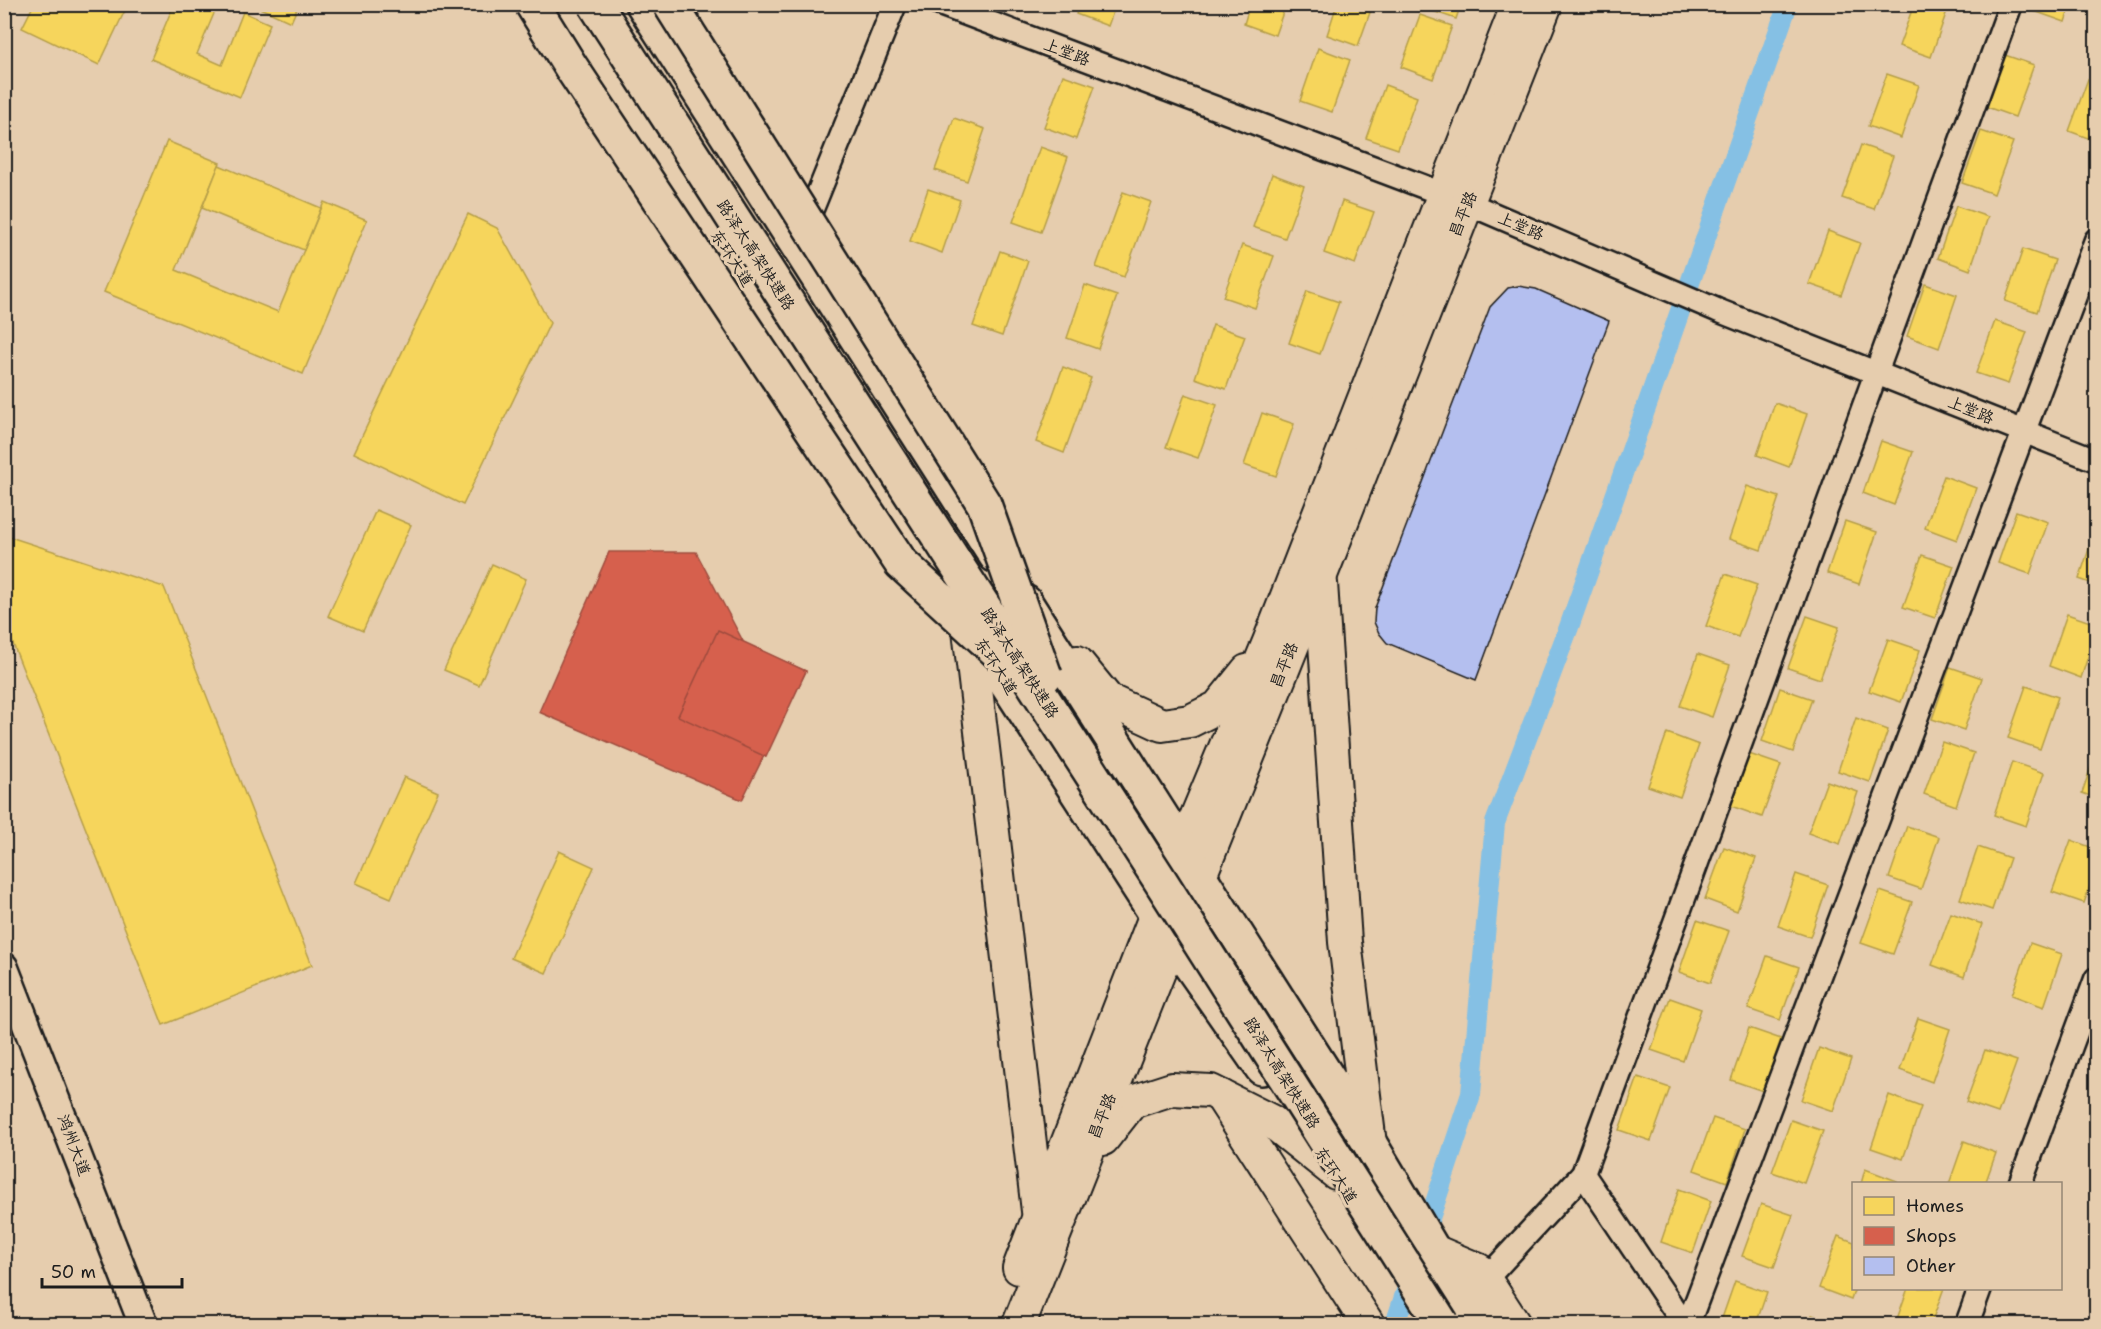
<svg xmlns="http://www.w3.org/2000/svg" width="2101" height="1329" font-family="'Shantell Sans','LXGW WenKai TC',sans-serif">
<style>
.homes{fill:#f6d55c;stroke:#b59e49;stroke-width:1.5}
.shops{fill:#d6604d;stroke:#9e4c3e;stroke-width:1.5}
.lines{fill:none;stroke-linecap:round;stroke-linejoin:round}
.canal{stroke:#85c0e4;stroke-width:20}
.building{fill:#b4bfef;stroke:#1c1c1c;stroke-width:1.5}
.minor-casing{stroke:#1c1c1c;stroke-width:27}
.tertiary-casing{stroke:#1c1c1c;stroke-width:32}
.secondary-casing{stroke:#1c1c1c;stroke-width:36}
.primary-casing{stroke:#1c1c1c;stroke-width:38}
.minor{stroke:#e6cdae;stroke-width:22}
.tertiary{stroke:#e6cdae;stroke-width:27}
.secondary{stroke:#e6cdae;stroke-width:32}
.primary{stroke:#e6cdae;stroke-width:33}
.trunk-bridge-casing{stroke:#1c1c1c;stroke-width:38;stroke-linecap:butt}
.trunk-bridge{stroke:#e6cdae;stroke-width:33}
.labels{text-anchor:middle;dominant-baseline:central;stroke-width:6;stroke-linejoin:round;paint-order:stroke}
.street-label{font-size:16px;fill:#1c1c1c;stroke:#e6cdae}
</style>
<rect width="100%" height="100%" fill="#e6cdae"/>
<filter id="ink" filterUnits="userSpaceOnUse"><feTurbulence type="fractalNoise" baseFrequency=".0167" numOctaves="2"/><feDisplacementMap in="SourceGraphic" scale="12" xChannelSelector="R" yChannelSelector="G"/><feConvolveMatrix kernelMatrix="1 2 1 2 8 2 1 2 1" color-interpolation-filters="sRGB"/></filter>
<g filter="url(#ink)">
<g class="homes">
<path d="M34 4H128L99 65 22 28Z"/>
<path d="M174 4H218L197 54 222 65 243 12 270 24 240 97 151 59Z"/>
<path d="M251 4H299L291 22Z"/>
<path d="M1080 4H1116L1108 26 1076 14Z"/>
<path d="M1250 4H1286L1275 35 1244 24Z"/>
<path d="M1337 4H1373L1358 46 1327 35Z"/>
<path d="M1425 4H1461L1456 19 1424 8Z"/>
<path d="M1914 4 1949 5 1931 57 1899 46Z"/>
<path d="M2036 4H2071L2065 22 2034 11Z"/>
<path d="M1420 15 1452 26 1433 79 1401 67Z"/>
<path d="M1318 48 1350 60 1332 112 1300 101Z"/>
<path d="M2002 54 2034 65 2015 117 1984 106Z"/>
<path d="M1887 74 1919 85 1901 138 1868 126Z"/>
<path d="M1063 75 1095 86 1076 139 1044 127Z"/>
<path d="M2088 79 2096 82V141L2069 131Z"/>
<path d="M1385 85 1417 97 1398 149 1366 138Z"/>
<path d="M954 118 985 129 967 181 935 170Z"/>
<path d="M1981 131 2013 142 1994 194 1962 183Z"/>
<path d="M167 141 220 163 176 270 278 312 324 202 367 220 303 374 104 292Z"/>
<path d="M1861 145 1893 156 1874 209 1842 198Z"/>
<path d="M1040 147 1068 157 1041 232 1013 222Z"/>
<path d="M219 165 321 208 304 250 202 208Z"/>
<path d="M1272 174 1304 186 1285 238 1253 227Z"/>
<path d="M928 189 960 200 942 253 910 241Z"/>
<path d="M1123 192 1151 202 1124 277 1096 267Z"/>
<path d="M1342 201 1374 212 1355 264 1324 253Z"/>
<path d="M1956 206 1988 217 1970 270 1938 258Z"/>
<path d="M468 214 497 228 550 323 463 505 354 453Z"/>
<path d="M1828 231 1860 243 1841 295 1809 284Z"/>
<path d="M1242 245 1274 256 1255 308 1223 297Z"/>
<path d="M2023 249 2055 260 2037 312 2005 301Z"/>
<path d="M1000 251 1028 261 1002 336 973 326Z"/>
<path d="M1925 284 1957 295 1939 348 1907 336Z"/>
<path d="M1085 285 1117 296 1098 349 1067 338Z"/>
<path d="M1307 291 1339 302 1320 354 1289 343Z"/>
<path d="M1995 321 2027 332 2008 384 1976 373Z"/>
<path d="M1213 325 1245 336 1226 389 1195 378Z"/>
<path d="M1063 367 1091 378 1064 453 1036 442Z"/>
<path d="M1185 394 1217 405 1198 458 1166 447Z"/>
<path d="M1775 403 1807 414 1789 467 1757 455Z"/>
<path d="M1262 413 1294 424 1276 476 1244 465Z"/>
<path d="M1881 441 1913 452 1894 505 1863 493Z"/>
<path d="M1944 476 1976 488 1957 540 1925 528Z"/>
<path d="M1747 486 1779 497 1761 550 1729 539Z"/>
<path d="M376 510 411 525 363 631 328 616Z"/>
<path d="M2016 511 2048 522 2030 574 1998 563Z"/>
<path d="M1845 521 1877 532 1859 584 1827 573Z"/>
<path d="M2096 528V585L2079 579Z"/>
<path d="M10 537 164 587 312 965 163 1025 4 621V539Z"/>
<path d="M1922 555 1954 566 1935 618 1903 607Z"/>
<path d="M492 564 526 579 479 685 444 670Z"/>
<path d="M1725 574 1757 585 1738 637 1706 626Z"/>
<path d="M2067 614 2096 624V632L2081 678 2049 666Z"/>
<path d="M1807 616 1839 627 1820 679 1788 668Z"/>
<path d="M1888 639 1920 650 1901 702 1869 691Z"/>
<path d="M1698 654 1730 665 1712 717 1680 706Z"/>
<path d="M1950 667 1982 678 1964 730 1932 719Z"/>
<path d="M2026 686 2058 697 2040 749 2008 738Z"/>
<path d="M1780 688 1812 699 1793 752 1762 741Z"/>
<path d="M1856 718 1888 730 1870 782 1838 771Z"/>
<path d="M1667 733 1699 745 1680 797 1648 786Z"/>
<path d="M1942 742 1974 753 1956 806 1924 794Z"/>
<path d="M2096 752V798L2082 793Z"/>
<path d="M1749 754 1781 765 1762 817 1731 806Z"/>
<path d="M2012 762 2044 773 2026 826 1994 815Z"/>
<path d="M404 777 438 792 391 898 356 883Z"/>
<path d="M1827 781 1858 792 1840 844 1808 833Z"/>
<path d="M1907 826 1939 837 1921 889 1889 878Z"/>
<path d="M2071 840 2096 849V869L2084 903 2052 892Z"/>
<path d="M1724 847 1756 858 1737 911 1705 899Z"/>
<path d="M1978 847 2010 858 1992 910 1960 899Z"/>
<path d="M559 851 594 867 546 973 511 958Z"/>
<path d="M1796 874 1828 885 1810 937 1778 926Z"/>
<path d="M1880 891 1912 902 1893 954 1861 943Z"/>
<path d="M1951 913 1982 924 1964 977 1932 965Z"/>
<path d="M1697 920 1729 931 1710 983 1679 972Z"/>
<path d="M2030 943 2062 954 2044 1007 2012 995Z"/>
<path d="M1767 956 1799 967 1780 1020 1748 1009Z"/>
<path d="M1670 998 1701 1009 1683 1061 1651 1050Z"/>
<path d="M1918 1018 1950 1029 1932 1082 1900 1070Z"/>
<path d="M1749 1028 1781 1039 1763 1091 1731 1080Z"/>
<path d="M1819 1048 1851 1059 1833 1111 1801 1100Z"/>
<path d="M1985 1050 2017 1061 1998 1113 1966 1102Z"/>
<path d="M1638 1077 1670 1088 1651 1141 1619 1130Z"/>
<path d="M1889 1095 1921 1107 1903 1159 1871 1148Z"/>
<path d="M1713 1118 1745 1129 1727 1182 1694 1170Z"/>
<path d="M1791 1120 1823 1131 1804 1183 1772 1172Z"/>
<path d="M1964 1141 1996 1153 1985 1184H1949Z"/>
<path d="M1865 1169 1897 1181 1896 1184H1861Z"/>
<path d="M1679 1189 1711 1201 1693 1253 1661 1242Z"/>
<path d="M1761 1204 1793 1215 1774 1267 1742 1256Z"/>
<path d="M1838 1236 1854 1242V1288H1855L1851 1300 1819 1288Z"/>
<path d="M1735 1281 1767 1292 1756 1324H1720Z"/>
<path d="M1908 1288H1944L1931 1324H1912L1897 1319Z"/>
<path d="M1812 1315 1840 1324H1808Z"/>
</g>
<g class="shops">
<path d="M609 552H696L744 643 806 671 742 800 539 712Z"/>
<path d="M718 630 806 671 766 757 678 716Z"/>
</g>
<g class="lines">
<g class="canal">
<path d="M1423 1239 1471 1094 1495 823 1569 627 1788 4"/>
<path d="M1395 1324 1413 1270"/>
</g>
</g>
<path class="building" d="M1518 286 1536 289 1609 321 1476 680 1387 643 1379 633 1374 622 1375 608 1490 307 1508 288Z"/>
<g class="lines">
<g class="minor-casing">
<g id="minor">
<path d="M940 4 1467 203 1717 310 2096 460"/>
<path d="M803 231 895 4"/>
<path d="M1583 1174 1684 1324"/>
<path d="M2020 1184 2096 979"/>
<path d="M1485 1280 1583 1174 2011 4"/>
<path d="M1688 1324 2096 240"/>
<path d="M1967 1324 1980 1288"/>
</g>
</g>
<g class="tertiary-casing">
<path id="tertiary" d="M4 967 143 1324"/>
</g>
<g class="secondary-casing">
<g id="secondary">
<path d="M1321 583 1345 942 1370 1144"/>
<path d="M968 622 1038 1211"/>
<path d="M1077 662 1108 700 1162 725 1190 721 1218 707 1247 671"/>
<path d="M1221 1096 1368 1324"/>
<path d="M1103 1139 1132 1102 1172 1089 1211 1091 1271 1121 1336 1173"/>
<path d="M1434 1251 1479 1270 1514 1324"/>
<path d="M1019 1268 1156 914 1269 642 1518 4"/>
<path d="M1019 1324 1172 939 1200 876 1321 575 1546 4"/>
</g>
</g>
<g class="primary-casing">
<g id="primary">
<path d="M568 4 1172 939 1262 1068"/>
<path d="M643 4 996 556"/>
<path d="M1025 602 1370 1144 1477 1324"/>
</g>
</g>
<use href="#minor" class="minor"/>
<use href="#tertiary" class="tertiary"/>
<use href="#secondary" class="secondary"/>
<use href="#primary" class="primary"/>
<g class="trunk-bridge-casing">
<g id="trunk-bridge">
<path d="M532 4 571 67 901 563 1001 655"/>
<path d="M595 4 1158 877 1442 1324"/>
<path d="M670 4 984 504 1045 676"/>
</g>
</g>
<use href="#trunk-bridge" class="trunk-bridge"/>
</g>
</g>
<g class="labels">
<g class="street-label">
<text transform="translate(1067 52) rotate(21)">上堂路</text>
<text transform="translate(1463 214) rotate(-68)">昌平路</text>
<text transform="translate(1521 226) rotate(23)">上堂路</text>
<text transform="translate(756 255) rotate(57)">路泽太高架快速路</text>
<text transform="translate(732 258) rotate(57)">东环大道</text>
<text transform="translate(1971 410) rotate(22)">上堂路</text>
<text transform="translate(1020 663) rotate(57)">路泽太高架快速路</text>
<text transform="translate(1284 665) rotate(-68)">昌平路</text>
<text transform="translate(996 666) rotate(57)">东环大道</text>
<text transform="translate(1282 1073) rotate(58)">路泽太高架快速路</text>
<text transform="translate(1102 1116) rotate(-68)">昌平路</text>
<text transform="translate(74 1145) rotate(69)">鸿州大道</text>
<text transform="translate(1336 1175) rotate(57)">东环大道</text>
</g>
</g>
<rect width="2101" height="1329" fill="none" stroke="#e6cdae" stroke-width="24"/>
<rect x="12" y="12" width="2077" height="1305" fill="none" stroke="#1c1c1c" stroke-width="2" filter="url(#ink)"/>
<rect x="1852" y="1182" width="210" height="108" fill="#e6cdae" stroke="#958674" stroke-width="1.5"/>
<rect x="1864" y="1197" width="30" height="18" fill="#f6d55c" stroke="#958674" stroke-width="1.5"/>
<text x="1906" y="1212" font-size="18" fill="#1c1c1c">Homes</text>
<rect x="1864" y="1227" width="30" height="18" fill="#d6604d" stroke="#958674" stroke-width="1.5"/>
<text x="1906" y="1242" font-size="18" fill="#1c1c1c">Shops</text>
<rect x="1864" y="1257" width="30" height="18" fill="#b4bfef" stroke="#958674" stroke-width="1.5"/>
<text x="1906" y="1272" font-size="18" fill="#1c1c1c">Other</text>
<path d="M42 1278v9h140v-9" fill="none" stroke="#1c1c1c" stroke-width="3"/>
<text x="51" y="1278" font-size="18" fill="#1c1c1c" stroke="#e6cdae" stroke-width="4.5" paint-order="stroke">50 m</text>
</svg>
